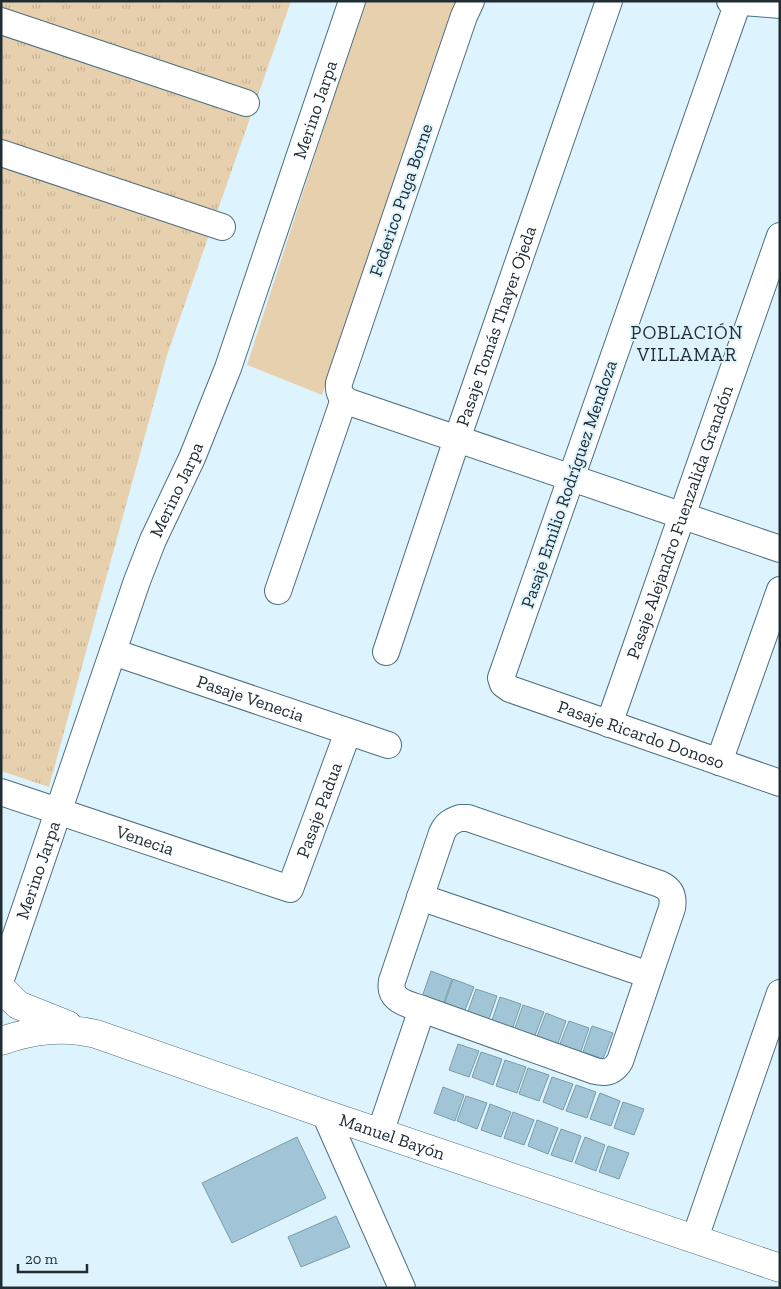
<svg xmlns="http://www.w3.org/2000/svg" width="781" height="1289" font-family="'Zilla Slab',serif">
<style>
.grass{fill:url(#grass-tufts)}
.park{fill:#e7d0ad}
.building{fill:#a1c5d6;stroke:#799cab}
.lines{fill:none;stroke-linecap:round;stroke-linejoin:round}
.street-casing{stroke:#4d6f7e;stroke-width:28}
.secondary-casing{stroke:#4d6f7e;stroke-width:29}
.street{stroke:#fff;stroke-width:26}
.secondary{stroke:#fff;stroke-width:28}
.labels{text-anchor:middle;dominant-baseline:central;stroke-width:4;stroke-linejoin:round;paint-order:stroke}
.street-label{font-size:18px;fill:#202e34;stroke:#ddf3fd}
.neighbourhood-label{font-size:19px;letter-spacing:1px;fill:#202e34;stroke:#ddf3fd}
</style>
<defs>
<pattern id="grass-tufts" width="24" height="20" patternUnits="userSpaceOnUse" patternTransform="scale(1.25)"><rect width="24" height="20" fill="#e7d0ad"/><path d="M3 7l-1-3M5 7V3M7 7l1-3M15 17l-1-3M17 17v-4M19 17l1-3" fill="none" stroke="#c6b395"/></pattern>
</defs>
<rect width="100%" height="100%" fill="#ddf3fd"/>
<path class="grass" d="M1 1H291L167 355 49 787 1 771Z"/>
<path class="park" d="M365 1H456L322 395 247 365Z"/>
<g class="building">
<path d="M431 971 452 979 443 1005 422 997Z"/>
<path d="M453 979 474 987 464 1013 444 1005Z"/>
<path d="M476 989 497 996 488 1022 467 1014Z"/>
<path d="M500 997 521 1004 512 1030 491 1023Z"/>
<path d="M523 1005 544 1012 534 1038 514 1031Z"/>
<path d="M546 1013 566 1021 557 1046 536 1039Z"/>
<path d="M569 1021 589 1028 580 1054 559 1046Z"/>
<path d="M592 1026 613 1033 603 1059 583 1052Z"/>
<path d="M458 1044 479 1051 469 1077 449 1070Z"/>
<path d="M481 1052 502 1059 493 1085 472 1077Z"/>
<path d="M505 1060 526 1067 517 1093 496 1086Z"/>
<path d="M528 1068 549 1075 539 1101 519 1094Z"/>
<path d="M552 1077 573 1084 563 1110 543 1102Z"/>
<path d="M576 1085 596 1092 587 1118 566 1111Z"/>
<path d="M443 1087 464 1095 455 1121 434 1113Z"/>
<path d="M600 1093 620 1101 611 1126 590 1119Z"/>
<path d="M466 1096 487 1103 477 1129 457 1121Z"/>
<path d="M623 1102 644 1109 634 1135 614 1128Z"/>
<path d="M490 1104 511 1112 501 1137 481 1130Z"/>
<path d="M513 1112 534 1120 524 1145 504 1138Z"/>
<path d="M537 1120 558 1128 548 1154 528 1146Z"/>
<path d="M561 1129 581 1136 572 1162 551 1155Z"/>
<path d="M297 1137 326 1198 232 1243 202 1183Z"/>
<path d="M585 1137 605 1145 596 1171 575 1163Z"/>
<path d="M608 1146 629 1153 619 1179 599 1172Z"/>
<path d="M336 1216 350 1247 301 1267 288 1237Z"/>
</g>
<g class="lines">
<g class="street-casing">
<g id="street">
<path d="M471 1 464 16 339 383C338 393 341 397 349 402L780 549"/>
<path d="M730 1 780 5"/>
<path id="s1" d="M738 2 501 678 503 684 510 689 780 783"/>
<path d="M1 21 246 103"/>
<path d="M1 153 222 227"/>
<path d="M278 591 344 399"/>
<path id="s2" d="M113 652 388 745"/>
<path id="s3" d="M386 652 457 439 609 1"/>
<path id="s4" d="M609 724 780 236"/>
<path d="M719 762 780 590"/>
<path id="s5" d="M1 792 290 889 348 732"/>
<path d="M460 818H468L660 884C671 889 674 896 672 908L620 1061C614 1071 607 1074 595 1071L422 1009C408 1004 388 1001 392 981L442 833C446 824 451 821 460 818Z"/>
<path d="M420 897 649 975"/>
<path id="s6" d="M1 979 137 581 153 540 192 458 228 368 352 1"/>
<path d="M325 1114 402 1288"/>
<path d="M380 1133 422 1009"/>
<path d="M695 1238 780 993"/>
</g>
</g>
<g class="secondary-casing">
<g id="secondary">
<path d="M1 988 18 1005 68 1025"/>
<path id="s7" d="M1 1041C33 1030 63 1026 96 1034L325 1114 780 1268"/>
</g>
</g>
<use href="#street" class="street"/>
<use href="#secondary" class="secondary"/>
</g>
<g class="labels">
<g class="street-label">
<text stroke="none"><textPath href="#s6" startOffset="925">Merino Jarpa</textPath></text>
<text transform="translate(401 200) rotate(-71)">Federico Puga Borne</text>
<text stroke="none"><textPath href="#s3" startOffset="344">Pasaje Tomás Thayer Ojeda</textPath></text>
<text transform="translate(569 484) rotate(-71)">Pasaje Emilio Rodríguez Mendoza</text>
<text stroke="none"><textPath href="#s6" startOffset="520">Merino Jarpa</textPath></text>
<text stroke="none"><textPath href="#s4" startOffset="214">Pasaje Alejandro Fuenzalida Grandón</textPath></text>
<text stroke="none"><textPath href="#s2" startOffset="145">Pasaje Venecia</textPath></text>
<text stroke="none"><textPath href="#s1" startOffset="870">Pasaje Ricardo Donoso</textPath></text>
<text stroke="none"><textPath href="#s5" startOffset="389">Pasaje Padua</textPath></text>
<text stroke="none"><textPath href="#s5" startOffset="152">Venecia</textPath></text>
<text stroke="none"><textPath href="#s6" startOffset="115">Merino Jarpa</textPath></text>
<text stroke="none"><textPath href="#s7" startOffset="410">Manuel Bayón</textPath></text>
</g>
<g class="neighbourhood-label">
<text x="687" y="332">POBLACIÓN<tspan x="687" dy="22">VILLAMAR</tspan></text>
</g>
</g>
<rect width="781" height="1289" fill="none" stroke="#202e34" stroke-width="5"/>
<path d="M18 1264v8h69v-8" fill="none" stroke="#202e34" stroke-width="2.5"/>
<text x="25" y="1264" font-size="15" fill="#202e34" stroke="#ddf3fd" stroke-width="4" paint-order="stroke">20 m</text>
</svg>
